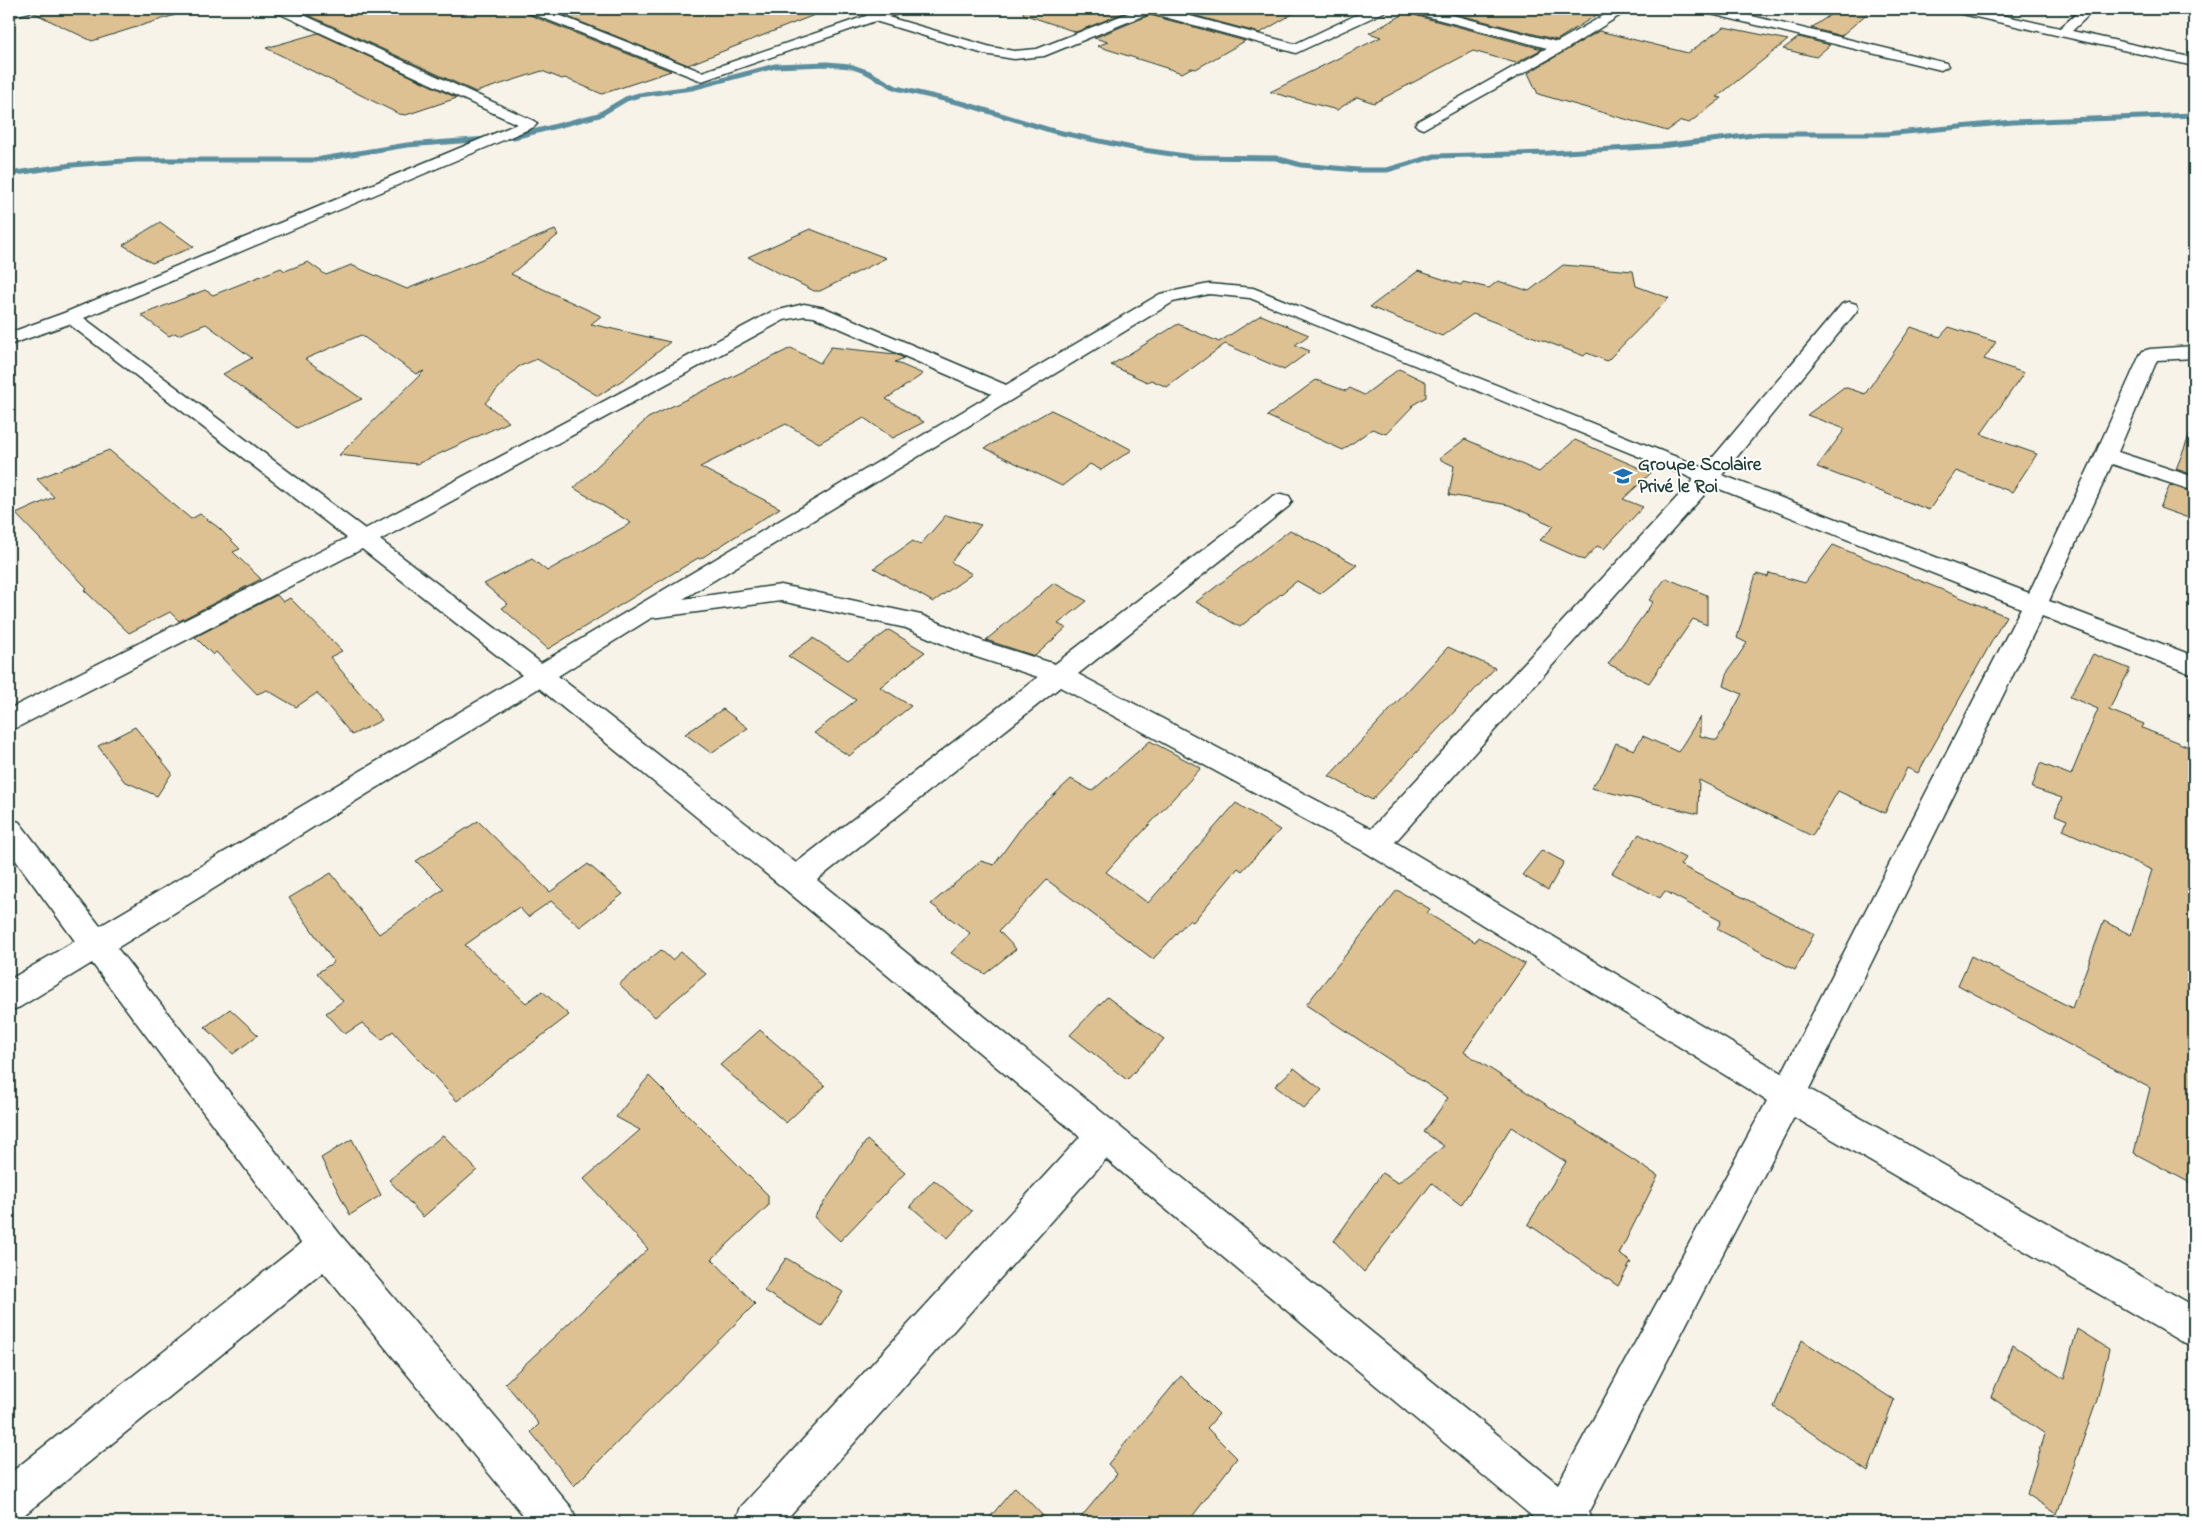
<svg xmlns="http://www.w3.org/2000/svg" width="2203" height="1531" font-family="'Indie Flower',sans-serif">
<style>
.lines{fill:none;stroke-linecap:round;stroke-linejoin:round}
.stream{stroke:#5b8f9e;stroke-width:5}
.building{fill:#dec192;stroke:#1f3d34}
.minor-casing{stroke:#1f3d34;stroke-width:3}
.minor{fill:#fff;fill-rule:evenodd}
.labels{text-anchor:middle;dominant-baseline:central;stroke-width:4;stroke-linejoin:round;paint-order:stroke}
.far-poi-label{font-size:19px;font-weight:bold;fill:#1f3d34;stroke:#fff;text-anchor:start}
</style>
<rect width="100%" height="100%" fill="#f8f3e9"/>
<filter id="ink" filterUnits="userSpaceOnUse"><feTurbulence type="fractalNoise" baseFrequency=".02" numOctaves="2"/><feDisplacementMap in="SourceGraphic" scale="10" xChannelSelector="R" yChannelSelector="G"/><feConvolveMatrix kernelMatrix="1 2 1 2 8 2 1 2 1" color-interpolation-filters="sRGB"/></filter>
<g filter="url(#ink)">
<g class="lines">
<path class="stream" d="M9 174 72 165 137 160H315L407 145 514 137 599 115 626 99 639 95 692 88 775 66 827 64 850 66 867 72 896 88 965 104 1053 131 1137 149 1192 157 1276 158 1301 165 1358 170H1387L1435 156 1549 153 1661 146 1762 134H1885L2013 122 2194 115"/>
</g>
<g class="building">
<path d="M33 9H174L175 15 92 41 32 12Z"/>
<path d="M295 9H525L527 14 671 71 602 94 565 78 562 79 542 71 476 92Z"/>
<path d="M548 9H827V10L688 65Z"/>
<path d="M1024 9H1134L1076 32 1023 14Z"/>
<path d="M1170 9H1301L1260 33Z"/>
<path d="M1436 9H1606L1557 40Z"/>
<path d="M1839 9H1868L1870 11 1841 36 1811 28Z"/>
<path d="M1408 12 1410 14 1542 49 1516 63 1473 51 1374 103 1357 97 1337 110 1270 92 1381 37 1369 33Z"/>
<path d="M1150 15 1245 41 1196 69 1191 68 1182 73 1097 46 1108 42 1094 38Z"/>
<path d="M1724 27 1788 40 1717 97 1722 98 1689 123 1681 121 1667 131 1538 94 1528 73 1599 31 1688 53Z"/>
<path d="M318 33 457 98 406 115 399 114 266 48Z"/>
<path d="M1799 37 1830 45 1816 57 1783 49Z"/>
<path d="M160 222 194 247 152 263 123 245Z"/>
<path d="M810 229 886 258 820 291H814L748 257Z"/>
<path d="M555 230 558 235 511 274 601 316 591 324 670 342 627 377 598 396 537 359 518 367 485 403 509 422 417 464 339 455 424 371 416 374 361 335 305 359 362 399 297 428 223 374 252 358 206 324 178 335 175 333 169 336 141 315 205 290 213 295 281 268 285 271 308 262 326 275 351 265 407 289Z"/>
<path d="M1563 265 1633 271 1636 286 1669 298 1607 361 1587 353 1584 356 1473 314 1442 336 1370 307 1418 271 1461 285 1463 282 1489 288 1498 281 1529 291Z"/>
<path d="M1261 315 1309 335 1295 345 1310 351 1284 370 1225 344 1167 387 1151 380 1147 382 1111 365 1178 324 1219 342Z"/>
<path d="M1911 327 1940 337 1949 327 1996 342 1984 359 2024 373 1981 434 2037 454 2012 492 1956 471 1929 510 1817 467 1845 429 1807 415 1844 387 1865 394Z"/>
<path d="M831 347 895 354 904 358 895 362 923 374 886 399 924 422 893 438 864 418 819 443 786 424 700 467 780 508 700 559 698 558 548 649 502 608 508 604 484 584 532 559 547 571 631 523 574 488 648 418 791 348 820 363Z"/>
<path d="M1399 369 1426 382V397L1411 406H1413L1386 434 1372 429 1343 450 1267 416 1316 380 1346 391 1350 388 1364 395Z"/>
<path d="M1051 410 1108 437 1132 450 1101 470 1090 464 1062 486 985 448Z"/>
<path d="M2193 427H2194V475L2176 469Z"/>
<path d="M1465 439 1539 472 1575 440 1651 473 1623 499 1643 507 1604 549 1597 546 1584 560 1540 540 1554 526 1509 505 1449 495 1454 466 1439 459Z"/>
<path d="M109 450 191 519 200 514 219 528 240 549 233 552 261 579 179 621 170 612 129 633 84 590 87 588 16 514 54 497 37 479Z"/>
<path d="M2170 485 2194 493V520L2160 508Z"/>
<path d="M946 515 981 525 951 562 972 574 933 602 874 568 913 541 920 545Z"/>
<path d="M1290 530 1357 565 1320 594 1297 581 1240 627 1196 602Z"/>
<path d="M1833 545 2006 616 1918 773 1907 768 1885 813 1838 791 1812 836 1699 780 1698 814 1591 788 1603 772 1616 743 1634 750 1643 736 1678 752 1700 717V736L1717 740 1742 694 1724 686 1728 671 1747 643 1737 638 1756 574 1768 577 1769 573 1805 583Z"/>
<path d="M1666 578 1707 595V625L1693 619 1649 683 1608 664 1653 602 1649 600Z"/>
<path d="M1054 583 1087 601 1058 624 1066 628 1035 656 986 640Z"/>
<path d="M277 595 283 602 290 598 342 651 330 657 382 720 352 735 317 693 296 707 267 690 257 694 216 652 213 655 195 637Z"/>
<path d="M889 630 925 652 880 687 911 706 849 756 814 733 856 700 788 656 813 638 848 660Z"/>
<path d="M1448 647 1495 668 1372 800 1329 776Z"/>
<path d="M2093 654 2130 669 2109 710 2144 724 2142 728 2194 749V1185L2134 1153 2150 1088 1958 985 1971 956 2072 1008 2104 921 2131 935 2152 870 2063 830 2067 820 2055 815 2062 798 2032 788 2040 763 2071 775 2098 709 2070 697Z"/>
<path d="M723 709 748 728 711 753 685 734Z"/>
<path d="M135 727 172 773 157 796 124 781 98 746Z"/>
<path d="M1150 741 1201 768 1106 872 1148 903 1236 803 1280 830 1242 871 1238 868 1193 922 1189 920 1153 959 1047 880 999 931 1016 949 985 974 951 953 970 933 931 904 981 861 994 865 1026 821 1071 779 1092 791Z"/>
<path d="M478 821 550 892 588 864 623 894 580 927 551 901 528 917 519 907 465 945 526 1003 542 991 569 1015 457 1101 393 1031 382 1040 362 1023 345 1034 326 1013 343 1001 317 973 334 962 289 898 331 873 379 934 444 889 416 861Z"/>
<path d="M1639 834 1685 858 1680 865 1814 934 1795 970 1717 929 1721 921 1665 891 1660 898 1612 873Z"/>
<path d="M1542 850 1564 862 1548 890 1522 875Z"/>
<path d="M1397 890 1430 909 1427 913 1475 942 1478 937 1525 964 1464 1052 1658 1176 1619 1254 1631 1262 1618 1286 1528 1224 1566 1162 1511 1127 1461 1205 1432 1183 1364 1272 1334 1241 1382 1173 1398 1183 1444 1146 1424 1132 1448 1098 1306 1005Z"/>
<path d="M661 950 672 960 681 952 706 974 655 1017 619 984Z"/>
<path d="M1107 997 1164 1039 1127 1080 1070 1035Z"/>
<path d="M230 1009 258 1035 233 1054 205 1027Z"/>
<path d="M760 1030 825 1086 786 1123 720 1065Z"/>
<path d="M1294 1068 1322 1090 1304 1109 1275 1086Z"/>
<path d="M649 1076 768 1195V1206L712 1259 755 1304 574 1486 531 1432 539 1424 505 1383 648 1249 584 1179 640 1130 616 1117Z"/>
<path d="M443 1135 477 1170 423 1217 389 1180Z"/>
<path d="M352 1139 381 1195 350 1215 321 1158Z"/>
<path d="M867 1140 905 1173 840 1241 814 1217Z"/>
<path d="M934 1180 972 1211 948 1238 910 1206Z"/>
<path d="M786 1258 843 1292 822 1326 764 1291Z"/>
<path d="M2077 1329 2109 1349 2097 1400 2057 1514 2027 1494 2045 1434 1991 1397 2013 1345 2064 1379Z"/>
<path d="M1802 1340 1894 1400 1868 1472 1774 1407Z"/>
<path d="M1181 1376 1219 1414 1207 1428 1237 1458 1188 1522H1077L1117 1474 1108 1464Z"/>
<path d="M1015 1487 1049 1522H986Z"/>
</g>
<g class="lines">
<g class="minor-casing">
<g id="minor">
<path d="M9 9H31L30 12 9 17Z"/>
<path d="M275 9H291L534 121 537 124 534 127 84 318 365 529 771 312 804 304 825 308 1006 385 1160 294 1209 284 1253 288 1704 468 1842 304 1849 302 1856 304 1858 308 1856 312 1722 475 2029 593 2095 455 2140 355 2143 351 2150 349 2194 346V358L2157 360 2118 452 2194 477V491L2112 464 2049 601 2194 656V675L2042 616 1809 1089 2194 1306V1346L2180 1341 1794 1117 1589 1511 1593 1522H1539L1106 1159 784 1522H735L741 1507 1080 1137 786 890 539 688 117 948 339 1233 571 1507 577 1522H529L323 1272 24 1515 9 1521V1474L301 1243 92 963 20 1007 9 1011V980L75 941 9 851V819L19 822 100 926 522 675 362 549 18 727 9 730V709L347 538 69 324 9 345V333L64 313 517 124 276 12ZM1209 294 1250 298 1694 479 1371 829 1078 674 1289 506 1292 501 1289 496 1281 494 1273 496 1055 664 982 641 921 615 781 585 683 599 1173 302ZM804 316 814 317 992 394 541 663 380 540 784 320ZM1712 486 2021 608 1782 1073 1395 842ZM781 601 906 628 964 653 1038 677 796 863 558 676 651 618ZM1060 687 1365 852 1767 1101 1558 1484 817 880Z"/>
<path d="M527 9H544L702 72 866 16 867 13 886 9H904L903 12 888 17 991 47 1014 51 1037 49 1138 9H1164L1295 44 1369 9H1385L1384 12 1296 53 1150 13 1044 56 1014 59 984 54 875 21 702 81 528 12Z"/>
<path d="M1409 9H1429L1557 42 1615 9H1630L1565 50 1423 129 1418 127 1415 124 1418 121 1547 48 1410 12Z"/>
<path d="M1702 9H1723L1946 63 1948 66 1941 70 1703 12Z"/>
<path d="M1952 9H1974L2060 28 2082 9H2095L2072 31 2194 58V66L1958 13Z"/>
</g>
</g>
<use href="#minor" class="minor"/>
</g>
</g>
<defs>
<g id="school-bare" transform="scale(1.5)"><path d="M0-5L7-2L0 1L-7-2ZM-4 1L0 2.5L4 1V4Q0 6-4 4Z" fill="#1f6fb2" stroke="#fff" stroke-width="2.5" paint-order="stroke"/></g>
</defs>
<g fill-rule="evenodd">
<use href="#school-bare" x="1623" y="476"/>
</g>
<g class="labels">
<g class="far-poi-label">
<text x="1638" y="465">Groupe Scolaire<tspan x="1638" dy="22">Privé le Roi</tspan></text>
</g>
</g>
<rect width="2203" height="1531" fill="none" stroke="#fff" stroke-width="30"/>
<rect x="15" y="15" width="2173" height="1501" fill="none" stroke="#1f3d34" stroke-width="2" filter="url(#ink)"/>
</svg>
